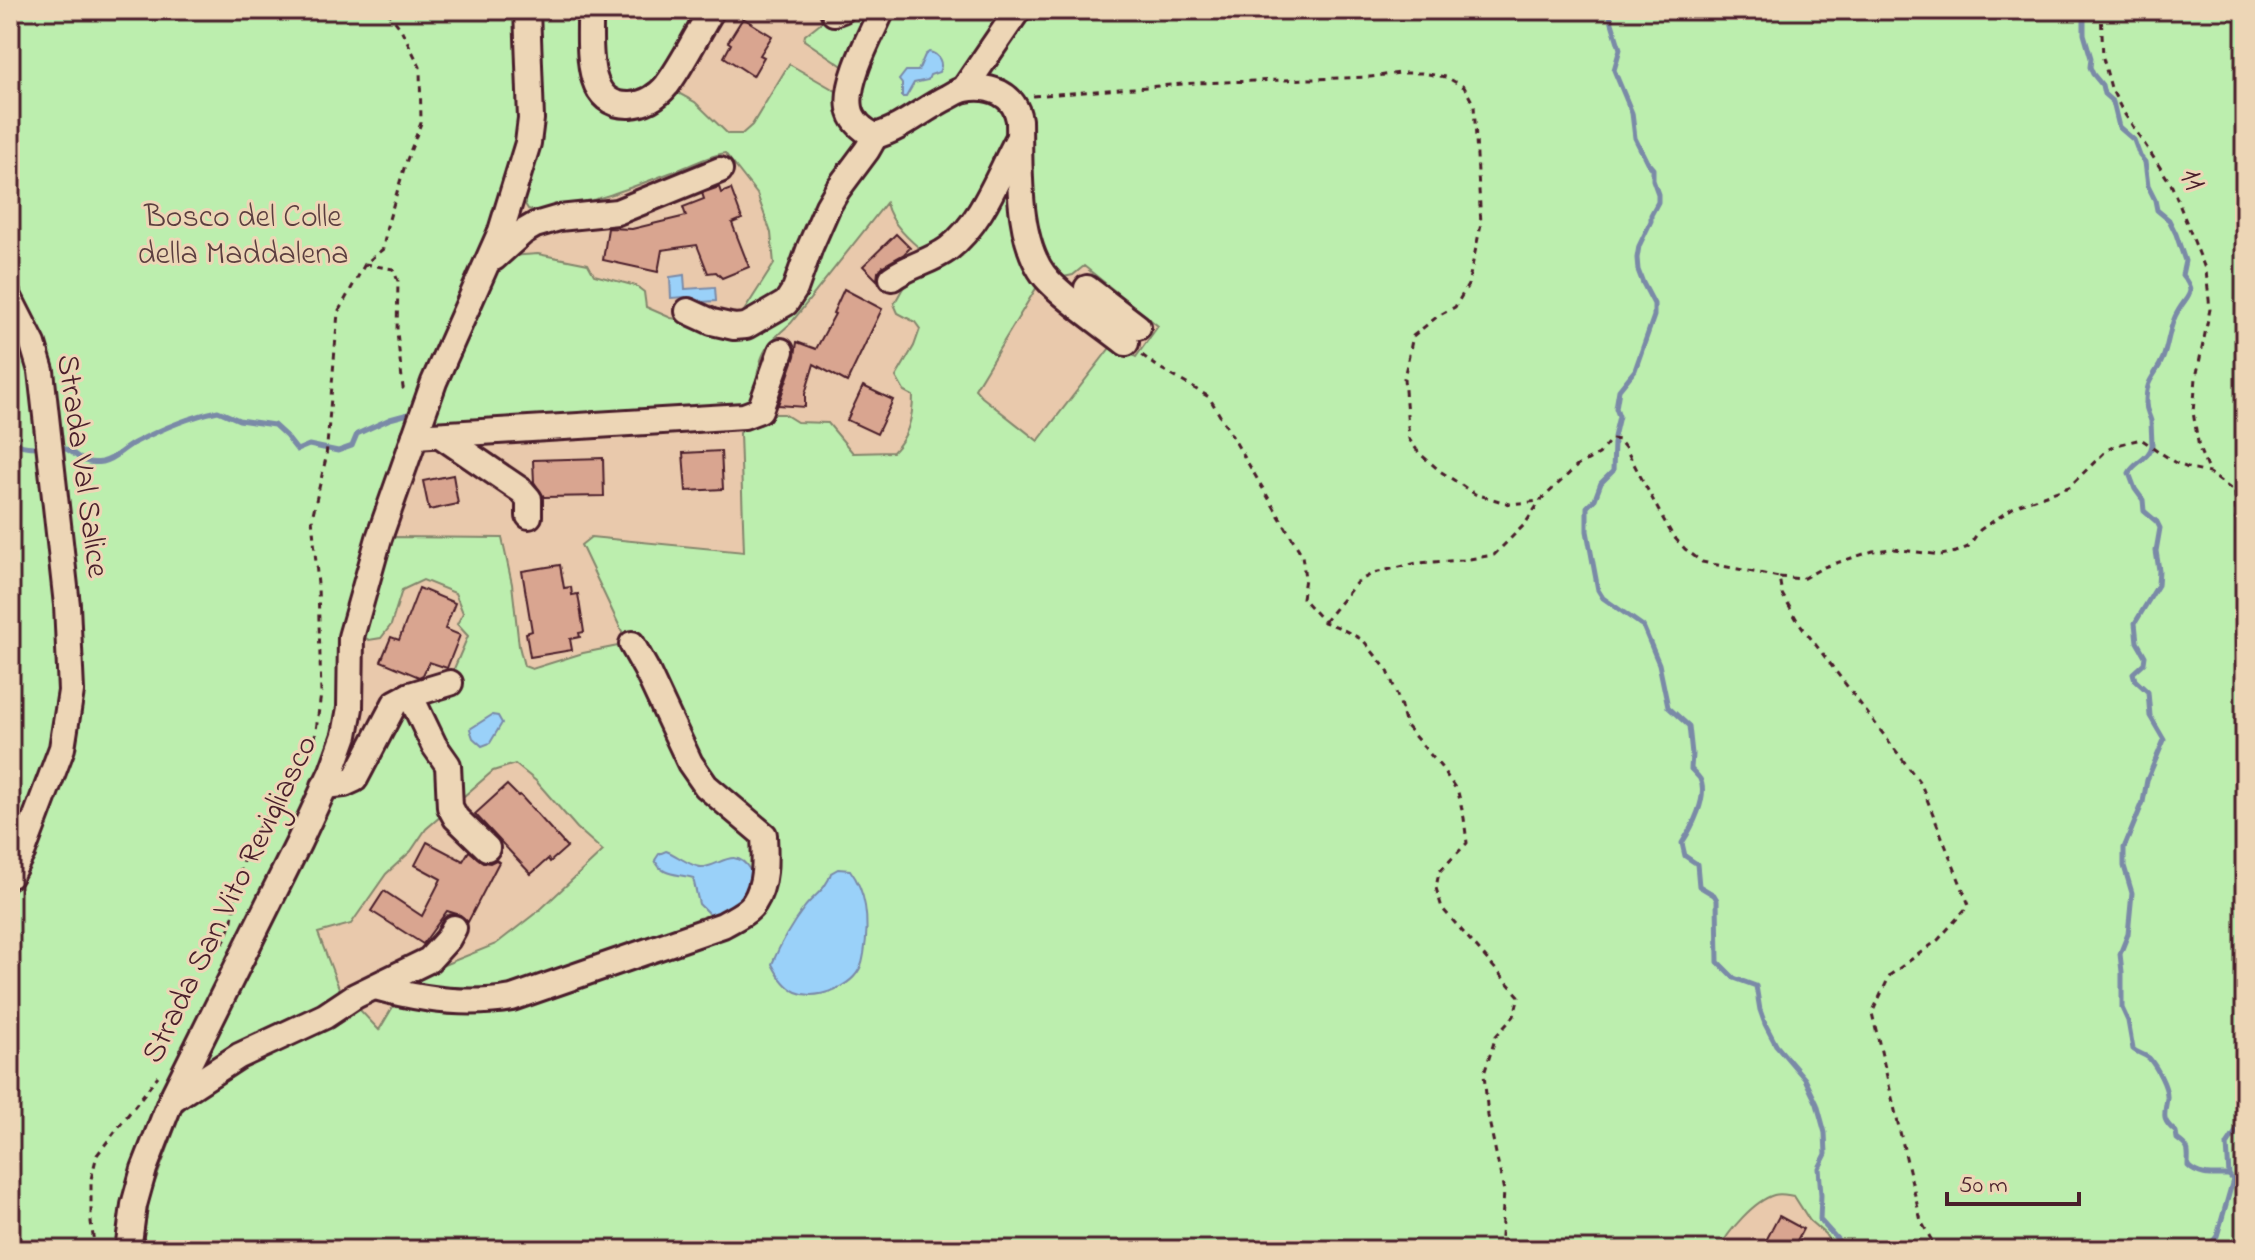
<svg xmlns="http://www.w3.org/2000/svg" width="2255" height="1260" font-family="'Indie Flower',sans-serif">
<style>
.green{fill:#bceeae;stroke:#83866c;stroke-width:2;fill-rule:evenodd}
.water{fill:#9ad1f9;stroke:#7a8aa7;stroke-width:2}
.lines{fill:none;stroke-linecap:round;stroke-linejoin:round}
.stream{stroke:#7a8aa7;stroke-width:5}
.building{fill:#d9a590;stroke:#4a1f2b;stroke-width:2}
.minor-casing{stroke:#4a1f2b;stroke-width:30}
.path{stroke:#4a1f2b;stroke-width:3;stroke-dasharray:6 6;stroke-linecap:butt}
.minor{stroke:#edd6b6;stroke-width:24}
.labels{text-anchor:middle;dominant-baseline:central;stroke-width:6;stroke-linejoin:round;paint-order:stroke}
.street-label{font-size:32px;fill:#4a1f2b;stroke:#edd6b6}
.park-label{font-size:32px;fill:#5b3e3f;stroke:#edd6b6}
</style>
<rect width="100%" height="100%" fill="#e9c9ac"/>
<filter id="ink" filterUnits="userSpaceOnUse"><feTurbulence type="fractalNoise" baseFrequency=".0125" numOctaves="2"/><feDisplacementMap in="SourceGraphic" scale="16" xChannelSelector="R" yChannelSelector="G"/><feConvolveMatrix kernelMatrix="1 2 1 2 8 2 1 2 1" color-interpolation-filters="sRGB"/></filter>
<g filter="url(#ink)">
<g class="green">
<path d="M10 10H514L519 53 520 128 508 186 432 368 339 727 302 821 120 1250H10V895L26 875 58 794 71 757 82 711 81 647 42 336 25 299 10 275Z"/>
<path d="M539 10H579L593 99 608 113 634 117 656 106 671 89 695 102 728 134H742L752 125 789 64 841 94 852 131 960 100 994 98 1010 118 1038 285 975 389 982 397 1038 441 1113 344 1136 357 1158 326 1084 266 1073 275 1059 278 1034 238 1017 92 1006 82 980 80 1023 10H2245V1250H1835L1825 1234 1810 1221 1794 1196C1787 1195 1781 1193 1774 1195 1754 1201 1728 1231 1719 1250H142L149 1198 181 1113 192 1097 197 1072 257 959 329 800 350 797 361 789 402 712 427 705 442 697 468 636 457 624 463 613 455 593 423 580 402 590 391 625 381 638 369 640 359 635 390 537 502 538 512 584 519 646 524 666 532 669 583 653 628 644 581 545 591 537 744 552 740 433 745 427 770 414H784L797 422 828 423 853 453 893 452C908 437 913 417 913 396L904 391 896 377 914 346 920 329 915 322 898 313 894 304 903 288 923 274 928 255C910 241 891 224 886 203L791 323C780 333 768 342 762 357 754 378 759 396 738 409L443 426 436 420 432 411 495 266 509 256 538 254 588 264 594 275 636 286 644 292 646 307 671 318 689 321 724 313 742 314 774 264 771 233 757 194 725 153C708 156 694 164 678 170 639 184 600 201 559 208 548 210 539 213 528 209L522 199ZM515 764 536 781 577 828 603 851 542 908 496 944 419 975 406 985 379 1030 339 988 318 933 351 924 386 874 411 851 426 829 493 771Z"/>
<path d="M600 10H700L663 75 639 95C604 91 602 80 601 49 600 36 600 23 600 10Z"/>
<path d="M853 10H874L847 69 804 40 805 35 824 20 835 27 841 24Z"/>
<path d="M891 10H1013L963 78 877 125 867 120 858 110 860 79Z"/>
<path d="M10 322 25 352 35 385 62 664 59 726 10 852Z"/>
</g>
<g class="water">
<path d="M929 52C939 54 944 63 939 72L930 75 928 80 914 83 906 97H902V84L899 80 906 71H918L925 55Z"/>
<path d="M684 275 685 289 715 287 716 301 686 303 685 297 671 298 670 277Z"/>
<path d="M492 715 498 716 502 723 490 743 482 746 473 738 470 729Z"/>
<path d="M666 851C677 855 688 865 700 867 717 869 735 844 750 870 754 876 753 881 750 888 741 905 729 910 711 916L699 904 693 878C678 873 662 877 655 860L659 854Z"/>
<path d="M838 869 850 870C868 894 869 925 864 954 863 958 863 962 861 966 852 987 817 1001 796 992 785 987 777 974 772 964 780 945 791 925 804 908 813 896 827 889 831 873Z"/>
</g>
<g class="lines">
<g class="stream">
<path d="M1608 10 1620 49 1614 70 1632 113 1635 138 1647 162 1653 169V180L1658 194V202L1651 215V221L1639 246 1637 258 1638 270 1643 283 1654 304V316L1635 370 1619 390 1616 408 1619 416 1614 437"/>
<path d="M2084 10V34L2091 58 2090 67 2093 74 2102 85 2104 94 2113 102 2119 127 2134 140 2140 156 2145 162 2148 186 2155 200 2157 210 2169 220 2176 234 2185 261 2182 275C2197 293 2188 294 2178 311 2169 325 2169 343 2163 358 2155 378 2146 377 2146 403 2146 411 2149 414 2151 421 2151 424 2152 442 2152 445 2150 459 2134 462 2129 473L2135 489 2143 500 2144 511 2157 522 2160 528 2156 551 2159 570 2158 585 2135 623 2137 642 2145 656 2144 663 2133 673 2135 680 2148 692 2150 716 2164 740 2147 780 2143 802 2124 848V866L2132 893 2128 934 2120 954 2122 972V1008L2128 1021 2133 1049C2137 1053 2144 1054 2149 1058 2156 1066 2168 1087 2167 1098 2165 1115 2160 1119 2176 1132L2177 1139C2191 1149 2188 1150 2188 1166 2199 1177 2214 1175 2229 1175L2233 1180 2217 1236 2206 1250"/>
<path d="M10 423C14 447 19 447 42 447"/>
<path d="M1614 443 1613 471 1601 483 1595 499 1587 507V531L1598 590 1603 598 1643 626 1659 664 1668 707 1689 726 1692 754 1691 769C1692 770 1700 778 1700 779 1709 796 1691 829 1682 843L1685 856 1697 864 1699 886 1714 895 1717 900 1718 962 1734 978 1756 986 1760 1010 1765 1024 1776 1045 1805 1079 1817 1104 1825 1133 1826 1154 1819 1168 1821 1195 1820 1220 1847 1250"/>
<path d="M56 447C78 448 75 466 102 462 116 459 122 449 134 443 161 429 189 417 218 411L239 420 274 425 286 436 297 450 309 445 338 451 352 446 357 434 390 419 412 413"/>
<path d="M2245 1090V1104"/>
<path d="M2229 1175 2227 1145 2239 1127 2245 1113"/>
</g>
</g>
<g class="building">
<path d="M743 18 772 36 760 55 764 57 753 76 724 57 731 44 728 42Z"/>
<path d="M719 187 721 193 731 189 742 219 732 223 749 267 722 278 716 272 708 273 697 245 662 250 658 272 603 260 608 228 632 229 686 216 683 207 704 199 702 193Z"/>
<path d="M896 234 910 248 904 254 883 266 878 272 877 280 863 266Z"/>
<path d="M844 289 882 309 847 382 814 364 805 394V407L778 405 795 356 797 342 816 349 835 314 833 313Z"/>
<path d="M863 386 893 400 877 434 847 420Z"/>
<path d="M721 451 723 489 686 491 683 453Z"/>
<path d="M603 458 604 496 544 497 534 482 533 460Z"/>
<path d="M453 475 458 504 429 510 423 481Z"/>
<path d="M560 565 564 588 571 587 572 595 578 594 584 632 579 633 580 637 570 639 572 650 530 657 526 633 532 631 522 571Z"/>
<path d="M419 588 455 603 445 629 460 635 447 668 429 662 423 675 419 677 381 661 391 637 399 640Z"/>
<path d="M507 785 518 796 520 795 567 847 550 862 548 859 531 874 475 814Z"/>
<path d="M427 842 463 861 469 851 483 862 490 863 496 860 499 862 468 922 460 915 447 911 423 944 371 911 384 891 422 916 441 879 415 865Z"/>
<path d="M1779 1216 1803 1229 1792 1250H1761Z"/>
</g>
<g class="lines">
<g class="minor-casing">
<g id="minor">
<path d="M590 10C591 42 582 107 630 105 645 104 658 96 667 85 684 62 697 34 712 10"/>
<path d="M882 10C871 35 845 81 850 108 852 122 863 130 875 136 902 129 923 109 948 97 953 94 960 90 965 89 990 84 1015 94 1019 120 1020 166 1015 246 1049 281 1070 303 1102 324 1126 343"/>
<path d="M834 13 842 10"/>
<path d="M964 89 1018 10"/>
<path d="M494 258 523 232 535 225 559 218 617 212 720 170"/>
<path d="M892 278C910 265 930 262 948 249 982 223 998 176 1018 139"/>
<path d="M1087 288 1138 327"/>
<path d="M10 299 33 344 41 371 67 605 71 691 62 748 23 851 10 875"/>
<path d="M688 311 712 322 734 327 746 326 786 303 795 289 810 247 828 206 838 189 867 150 875 136"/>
<path d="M440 435 522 491 529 499V516"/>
<path d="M415 436 744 416 760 410 781 351"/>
<path d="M410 695 434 745 448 765 450 807 456 818 487 848"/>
<path d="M324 786 344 784 355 779 395 703 410 695 450 683"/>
<path d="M375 987C418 999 468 1006 512 998L723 925C733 919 748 913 754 903 767 883 765 857 764 835L706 786 690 763 646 669 632 644"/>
<path d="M173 1099 239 1056 325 1016 355 996 429 960 448 939 454 928"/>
<path d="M128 1250 134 1205 144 1169 171 1100 299 842 332 771 345 735 350 708 351 637 379 538 434 382 501 231 528 143 531 119 527 10"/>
</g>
</g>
<g class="path">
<path d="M2101 10 2103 58 2111 88 2122 110 2171 184 2206 271 2210 309 2196 378 2193 412 2199 448 2209 473"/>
<path d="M1033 96 1196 83 1370 77 1400 73H1422L1446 77 1464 87 1474 105 1481 224 1468 285 1455 307 1438 316 1413 336 1404 378 1409 439 1419 453 1440 471 1475 494 1510 504 1540 501"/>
<path d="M365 264 393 269 398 281 397 332 403 388 408 393"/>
<path d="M1142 355 1158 367 1209 397 1302 555 1305 578 1302 598 1324 622 1338 627 1363 640 1388 671 1400 703 1406 726 1441 767 1458 792 1464 818 1467 843 1439 872 1436 888 1442 908 1519 996 1514 1016 1496 1036 1484 1074 1488 1116 1504 1191 1500 1250"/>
<path d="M1779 577 1802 579 1824 567 1873 551 1893 549 1941 555 1956 552 1968 547 1980 530 2017 505 2069 487 2107 450 2117 445 2141 439 2174 462 2190 469 2209 473 2235 492 2238 560 2245 598"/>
<path d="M1324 622 1357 582 1374 573 1417 563 1463 560 1494 555 1525 524 1540 501 1577 466 1599 454 1611 439 1619 440 1626 449 1661 515 1673 536 1685 549 1702 562 1779 577 1782 594 1797 620 1921 784 1969 905 1938 940 1890 975 1872 1013 1921 1221 1937 1250"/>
<path d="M223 944 231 926 241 867 251 838 299 775 314 745 321 694 318 585 312 518 326 458 338 312 365 264 383 249 387 226 405 165 421 123 420 67 401 29 386 10"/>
<path d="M95 1250 91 1222V1179L97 1155 158 1076"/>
</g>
<use href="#minor" class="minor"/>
</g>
</g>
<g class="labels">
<g class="street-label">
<text transform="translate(2191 180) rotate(63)">11</text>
<text transform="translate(81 466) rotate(82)">Strada Val Salice</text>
<text transform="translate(231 900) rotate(-64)">Strada San Vito Revigliasco</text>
</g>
<g class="park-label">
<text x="243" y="218">Bosco del Colle<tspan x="243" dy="37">della Maddalena</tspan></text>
</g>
</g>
<rect width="2255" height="1260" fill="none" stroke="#edd6b6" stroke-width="40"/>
<rect x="20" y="20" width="2215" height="1220" fill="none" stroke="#4a1f2b" stroke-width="3" filter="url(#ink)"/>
<path d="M1947 1192v12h132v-12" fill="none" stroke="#4a1f2b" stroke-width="4"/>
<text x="1959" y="1192" font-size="24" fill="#4a1f2b" stroke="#edd6b6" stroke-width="6" paint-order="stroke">50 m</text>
</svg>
